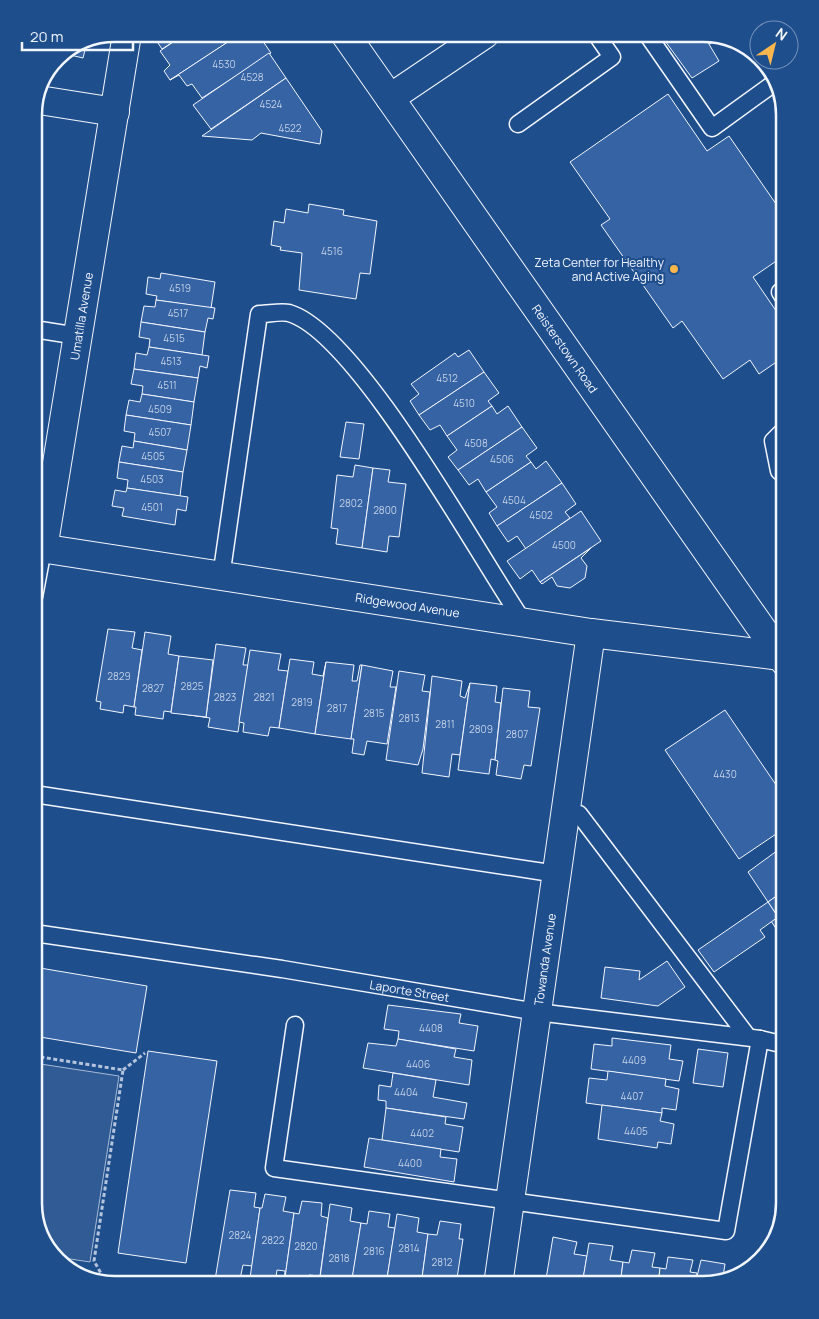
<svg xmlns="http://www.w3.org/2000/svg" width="819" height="1319" font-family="Manrope,sans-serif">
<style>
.parking{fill:#305b95;stroke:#a8bbd7}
.building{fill:#3563a3;stroke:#f2f6ff}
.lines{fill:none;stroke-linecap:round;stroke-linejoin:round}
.lane-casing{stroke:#f2f6ff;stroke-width:19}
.street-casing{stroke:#f2f6ff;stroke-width:30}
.primary-casing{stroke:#f2f6ff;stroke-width:30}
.path{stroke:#b3c4dc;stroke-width:3;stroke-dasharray:4 2.5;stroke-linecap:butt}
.lane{stroke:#1f4e8c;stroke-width:16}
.street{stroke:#1f4e8c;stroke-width:28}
.primary{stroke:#1f4e8c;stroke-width:28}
.poi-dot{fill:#ffb74d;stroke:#1f4e8c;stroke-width:2}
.labels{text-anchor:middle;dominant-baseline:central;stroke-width:4;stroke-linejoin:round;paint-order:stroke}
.number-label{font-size:10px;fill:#c3d1e8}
.poi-label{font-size:12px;fill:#f2f6ff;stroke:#1f4e8c;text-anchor:end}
.street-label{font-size:12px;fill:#f2f6ff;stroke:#1f4e8c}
.rim{fill:none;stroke:#f2f6ff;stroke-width:2.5}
</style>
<rect width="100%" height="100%" fill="#1f4e8c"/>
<path class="parking" d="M34 1063 119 1076 90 1262 57 1257 42 1240 34 1203Z"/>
<g class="building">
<path d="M163 34H185L162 49 158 43 162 40Z"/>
<path d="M185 34H240L170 80 164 71 170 65 160 51Z"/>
<path d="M240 34H258L271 53 202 98 192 84 187 86 179 75 170 80Z"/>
<path d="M660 34H703L719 61 692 78Z"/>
<path d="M703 34H709L719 38 710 44Z"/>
<path d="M86 46 83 58 66 54Z"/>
<path d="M269 53 286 78 211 129 193 105Z"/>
<path d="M286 78 322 131 320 144 261 133 252 140 202 136Z"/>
<path d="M668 94 707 151 729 136 785 217V255L753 277 785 324V356L759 374 750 360 723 379 682 321 673 328 601 225 610 219 570 162Z"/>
<path d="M309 204 344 210 343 215 377 221 370 274 360 273 356 299 299 290 302 253 280 250 281 247 271 245 274 221 284 223 286 209 308 213Z"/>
<path d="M161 273 215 282 211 308 156 300 157 296 146 294 148 277 160 279Z"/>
<path d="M156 300 215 308 213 319 208 318 205 332 141 322 144 306 155 307Z"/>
<path d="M141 322 205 332 202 355 149 347 150 339 139 337Z"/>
<path d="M149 347 209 356 207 368 200 366 198 378 134 369 136 353 147 355Z"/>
<path d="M469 350 484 372 419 415 410 401 419 394 411 384 455 353 458 357Z"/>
<path d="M134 369 198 378 194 402 142 394 143 386 131 384Z"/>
<path d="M484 372 499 393 488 401 492 406 447 436 440 425 430 430 419 415Z"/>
<path d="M142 394 194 402 191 425 126 415 129 400 140 402Z"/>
<path d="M492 406 497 414 508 406 522 427 458 470 448 457 457 450 447 436Z"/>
<path d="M126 415 191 425 187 450 134 441 135 433 124 431Z"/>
<path d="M346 422 364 424 359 459 340 457Z"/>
<path d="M522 427 537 448 526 456 531 462 486 492 478 479 469 485 458 470Z"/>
<path d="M134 441 187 450 183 472 119 462 122 446 133 448Z"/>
<path d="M546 461 562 483 497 526 489 513 497 507 486 492 531 462 536 469Z"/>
<path d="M119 462 183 472 180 496 127 488 128 480 117 478Z"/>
<path d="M355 465 373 468 362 548 336 544 338 529 331 528 337 475 353 477Z"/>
<path d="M373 468 390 470 388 482 406 484 399 537 389 536 387 552 362 548Z"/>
<path d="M562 483 576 504 565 512 570 518 526 549 517 536 508 542 497 526Z"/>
<path d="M127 488 188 497 186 511 177 509 175 525 122 516 124 508 112 506 115 490 126 492Z"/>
<path d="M581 511 601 541 540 582 532 570 520 579 507 561Z"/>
<path d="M591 548 581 558 587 566 585 578 570 588 557 586 552 577 542 584 540 582Z"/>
<path d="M108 629 135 632 132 648 142 650 134 707 124 705 123 713 100 709 101 702 96 701Z"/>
<path d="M145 632 171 636 168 654 179 656 171 712 164 711 163 719 135 715 136 707H134Z"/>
<path d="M216 644 246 648 243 665H248L238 732 208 727 210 718 183 714 206 717Z"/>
<path d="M250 650 281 654 278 670 288 671 279 728 270 727 268 736 243 732 244 723 239 722Z"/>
<path d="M179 656 213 660 206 717 171 713Z"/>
<path d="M290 659 314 662 312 674 323 676 326 662 315 734 279 728Z"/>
<path d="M326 662 354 665 352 681H357L360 665H362L351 739 315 734Z"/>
<path d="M362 665 393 671 390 687H396L387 744 367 741 364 755 352 753 354 739H351Z"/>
<path d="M399 671 425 675 422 691 430 692 423 749 418 765 386 760Z"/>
<path d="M432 676 462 681 460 696 465 698 470 683 460 755 452 754 449 777 422 773Z"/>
<path d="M470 683 497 686 495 702 501 703 495 760 491 759 489 774 458 770Z"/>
<path d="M503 688 530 691 528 707 540 708 531 766 524 765 521 779 496 775 498 761 495 760Z"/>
<path d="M725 710 785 798V828L739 859 665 750Z"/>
<path d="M785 845V890L768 902 748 872Z"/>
<path d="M785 890V929L779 933 771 921 778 917 768 902Z"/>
<path d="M768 902 778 917 760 930 765 937 714 972 698 950Z"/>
<path d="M667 961 685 987 658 1006 601 998 605 967 640 971 639 980Z"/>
<path d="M34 967 147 986 136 1053 34 1036Z"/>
<path d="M388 1005 461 1014 459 1023 478 1026 474 1051 398 1039 399 1031 384 1029Z"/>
<path d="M612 1038 671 1045 669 1059 683 1061 679 1081 591 1069 594 1044 612 1046Z"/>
<path d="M398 1039 456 1049 454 1057 472 1060 469 1085 363 1068 368 1043 396 1046Z"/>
<path d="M698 1049 728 1053 723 1087 693 1083Z"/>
<path d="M148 1051 217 1061 186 1263 118 1253Z"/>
<path d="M608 1071 666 1079 665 1086 679 1089 676 1110 662 1108V1113L586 1103 589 1078 607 1080Z"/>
<path d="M393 1073 436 1080 433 1097 467 1103 464 1119 386 1108V1101L378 1100 379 1085 391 1087Z"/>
<path d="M602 1105 662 1113 660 1121 674 1124 671 1144 658 1142 657 1148 598 1139Z"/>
<path d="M386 1108 446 1117 445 1124 463 1127 459 1152 382 1140Z"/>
<path d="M369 1138 441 1149 440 1157 457 1159 454 1182 364 1167Z"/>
<path d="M230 1190 256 1193 254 1207 260 1208 252 1266 243 1265 239 1284 215 1280Z"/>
<path d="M265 1194 286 1197 283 1211 294 1213 284 1285 285 1271 277 1270 275 1285H249L260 1208H262Z"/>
<path d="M302 1201 322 1203 321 1216 328 1218 320 1276 309 1275 307 1285H284L294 1213 299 1214Z"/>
<path d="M330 1204 352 1208 350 1221 361 1223 352 1281H342V1285H319Z"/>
<path d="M369 1211 390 1214 388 1227 395 1228 386 1285H351L361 1223 367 1224Z"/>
<path d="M397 1214 419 1218 417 1232 428 1234 421 1285H386Z"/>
<path d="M440 1221 461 1224 459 1239H463L456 1285H421L428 1234 437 1235Z"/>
<path d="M553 1237 577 1242 574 1254 587 1256 582 1285H545Z"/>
<path d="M589 1243 613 1246 610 1260 623 1262 620 1285H582Z"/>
<path d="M632 1250 655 1253 652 1267 660 1268 658 1285H620L623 1262 629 1263Z"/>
<path d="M668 1257 693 1260 690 1272 697 1273 695 1285H658L660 1268 666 1269Z"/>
<path d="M701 1260 725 1264 723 1277 732 1279 695 1285Z"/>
</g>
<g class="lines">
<g class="lane-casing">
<g id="lane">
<path d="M647 34 712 128 777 81"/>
<path d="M518 124 612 57 596 34"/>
<path d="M785 300 780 292 785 288"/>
<path d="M34 329 78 336"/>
<path d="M785 476 779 471 773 441 785 429"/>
<path d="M221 577 259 314C268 314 281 311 289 313 358 333 480 559 525 624"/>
<path d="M34 597 43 549"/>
<path d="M34 794 557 874"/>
<path d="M579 814 748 1037"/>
<path id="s1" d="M34 933 282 969 537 1012 760 1039 785 1045"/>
<path d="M295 1025 274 1168 726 1231 760 1039"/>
</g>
</g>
<g class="street-casing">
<g id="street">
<path d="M390 98 485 34"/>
<path d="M39 100 115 112"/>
<path id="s2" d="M34 547 591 633 781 656"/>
<path id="s3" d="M43 549 127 34"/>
<path id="s4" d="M498 1285 591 633"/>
</g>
</g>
<g class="primary-casing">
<g id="primary">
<path id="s5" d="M345 34 785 662"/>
</g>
</g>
<g class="path">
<path d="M34 1056 123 1070 94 1261 107 1284"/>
<path d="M123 1070 145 1053"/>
</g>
<use href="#lane" class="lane"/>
<use href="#street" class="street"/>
<use href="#primary" class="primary"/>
</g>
<circle class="poi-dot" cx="674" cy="269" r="5"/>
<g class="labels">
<g class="number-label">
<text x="224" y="64">4530</text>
<text x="252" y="77">4528</text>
<text x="271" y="104">4524</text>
<text x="290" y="128">4522</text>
<text x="332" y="251">4516</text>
<text x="180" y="288">4519</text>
<text x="178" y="313">4517</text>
<text x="174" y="338">4515</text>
<text x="171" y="361">4513</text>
<text x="447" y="378">4512</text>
<text x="167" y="385">4511</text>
<text x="464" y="403">4510</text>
<text x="160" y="409">4509</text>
<text x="160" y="432">4507</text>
<text x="476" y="443">4508</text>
<text x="153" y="456">4505</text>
<text x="502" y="459">4506</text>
<text x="152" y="479">4503</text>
<text x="514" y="500">4504</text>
<text x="351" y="503">2802</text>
<text x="152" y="507">4501</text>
<text x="385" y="510">2800</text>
<text x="541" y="515">4502</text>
<text x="564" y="545">4500</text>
<text x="119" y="676">2829</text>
<text x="192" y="686">2825</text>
<text x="153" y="688">2827</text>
<text x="225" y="697">2823</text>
<text x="264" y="697">2821</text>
<text x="302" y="702">2819</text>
<text x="337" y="708">2817</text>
<text x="374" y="713">2815</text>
<text x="409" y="718">2813</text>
<text x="445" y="724">2811</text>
<text x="481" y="729">2809</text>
<text x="517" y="734">2807</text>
<text x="725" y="774">4430</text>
<text x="431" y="1028">4408</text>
<text x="634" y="1060">4409</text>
<text x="418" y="1064">4406</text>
<text x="406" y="1092">4404</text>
<text x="632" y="1096">4407</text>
<text x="636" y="1131">4405</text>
<text x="422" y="1133">4402</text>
<text x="410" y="1163">4400</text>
<text x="240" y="1235">2824</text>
<text x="273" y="1240">2822</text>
<text x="306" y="1246">2820</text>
<text x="409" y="1248">2814</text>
<text x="374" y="1251">2816</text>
<text x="339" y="1258">2818</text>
<text x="442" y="1262">2812</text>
</g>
<g class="poi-label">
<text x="664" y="262">Zeta Center for Healthy<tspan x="664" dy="14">and Active Aging</tspan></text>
</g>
<g class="street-label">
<text stroke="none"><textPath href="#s3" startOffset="236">Umatilla Avenue</textPath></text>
<text stroke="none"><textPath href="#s5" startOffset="384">Reisterstown Road</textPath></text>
<text stroke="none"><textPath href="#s2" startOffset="378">Ridgewood Avenue</textPath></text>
<text stroke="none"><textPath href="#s4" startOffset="329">Towanda Avenue</textPath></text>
<text stroke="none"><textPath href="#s1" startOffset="380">Laporte Street</textPath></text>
</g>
</g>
<path d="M0 0H819V1319H0ZM115 42H703A73 73 0 0 1 776 115V1203A73 73 0 0 1 703 1276H115A73 73 0 0 1 42 1203V115A73 73 0 0 1 115 42Z" fill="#1f4e8c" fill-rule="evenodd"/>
<path class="rim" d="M115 42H703A73 73 0 0 1 776 115V1203A73 73 0 0 1 703 1276H115A73 73 0 0 1 42 1203V115A73 73 0 0 1 115 42Z"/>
<g transform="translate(774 45) rotate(35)"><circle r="24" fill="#1f4e8c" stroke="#7391ba"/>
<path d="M0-4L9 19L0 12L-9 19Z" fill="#ffb74d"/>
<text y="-8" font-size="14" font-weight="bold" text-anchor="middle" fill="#f2f6ff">N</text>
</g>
<path d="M22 42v8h111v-8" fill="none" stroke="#f2f6ff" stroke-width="2.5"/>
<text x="30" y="42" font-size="15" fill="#f2f6ff" stroke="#1f4e8c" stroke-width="4" paint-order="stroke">20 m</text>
</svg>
